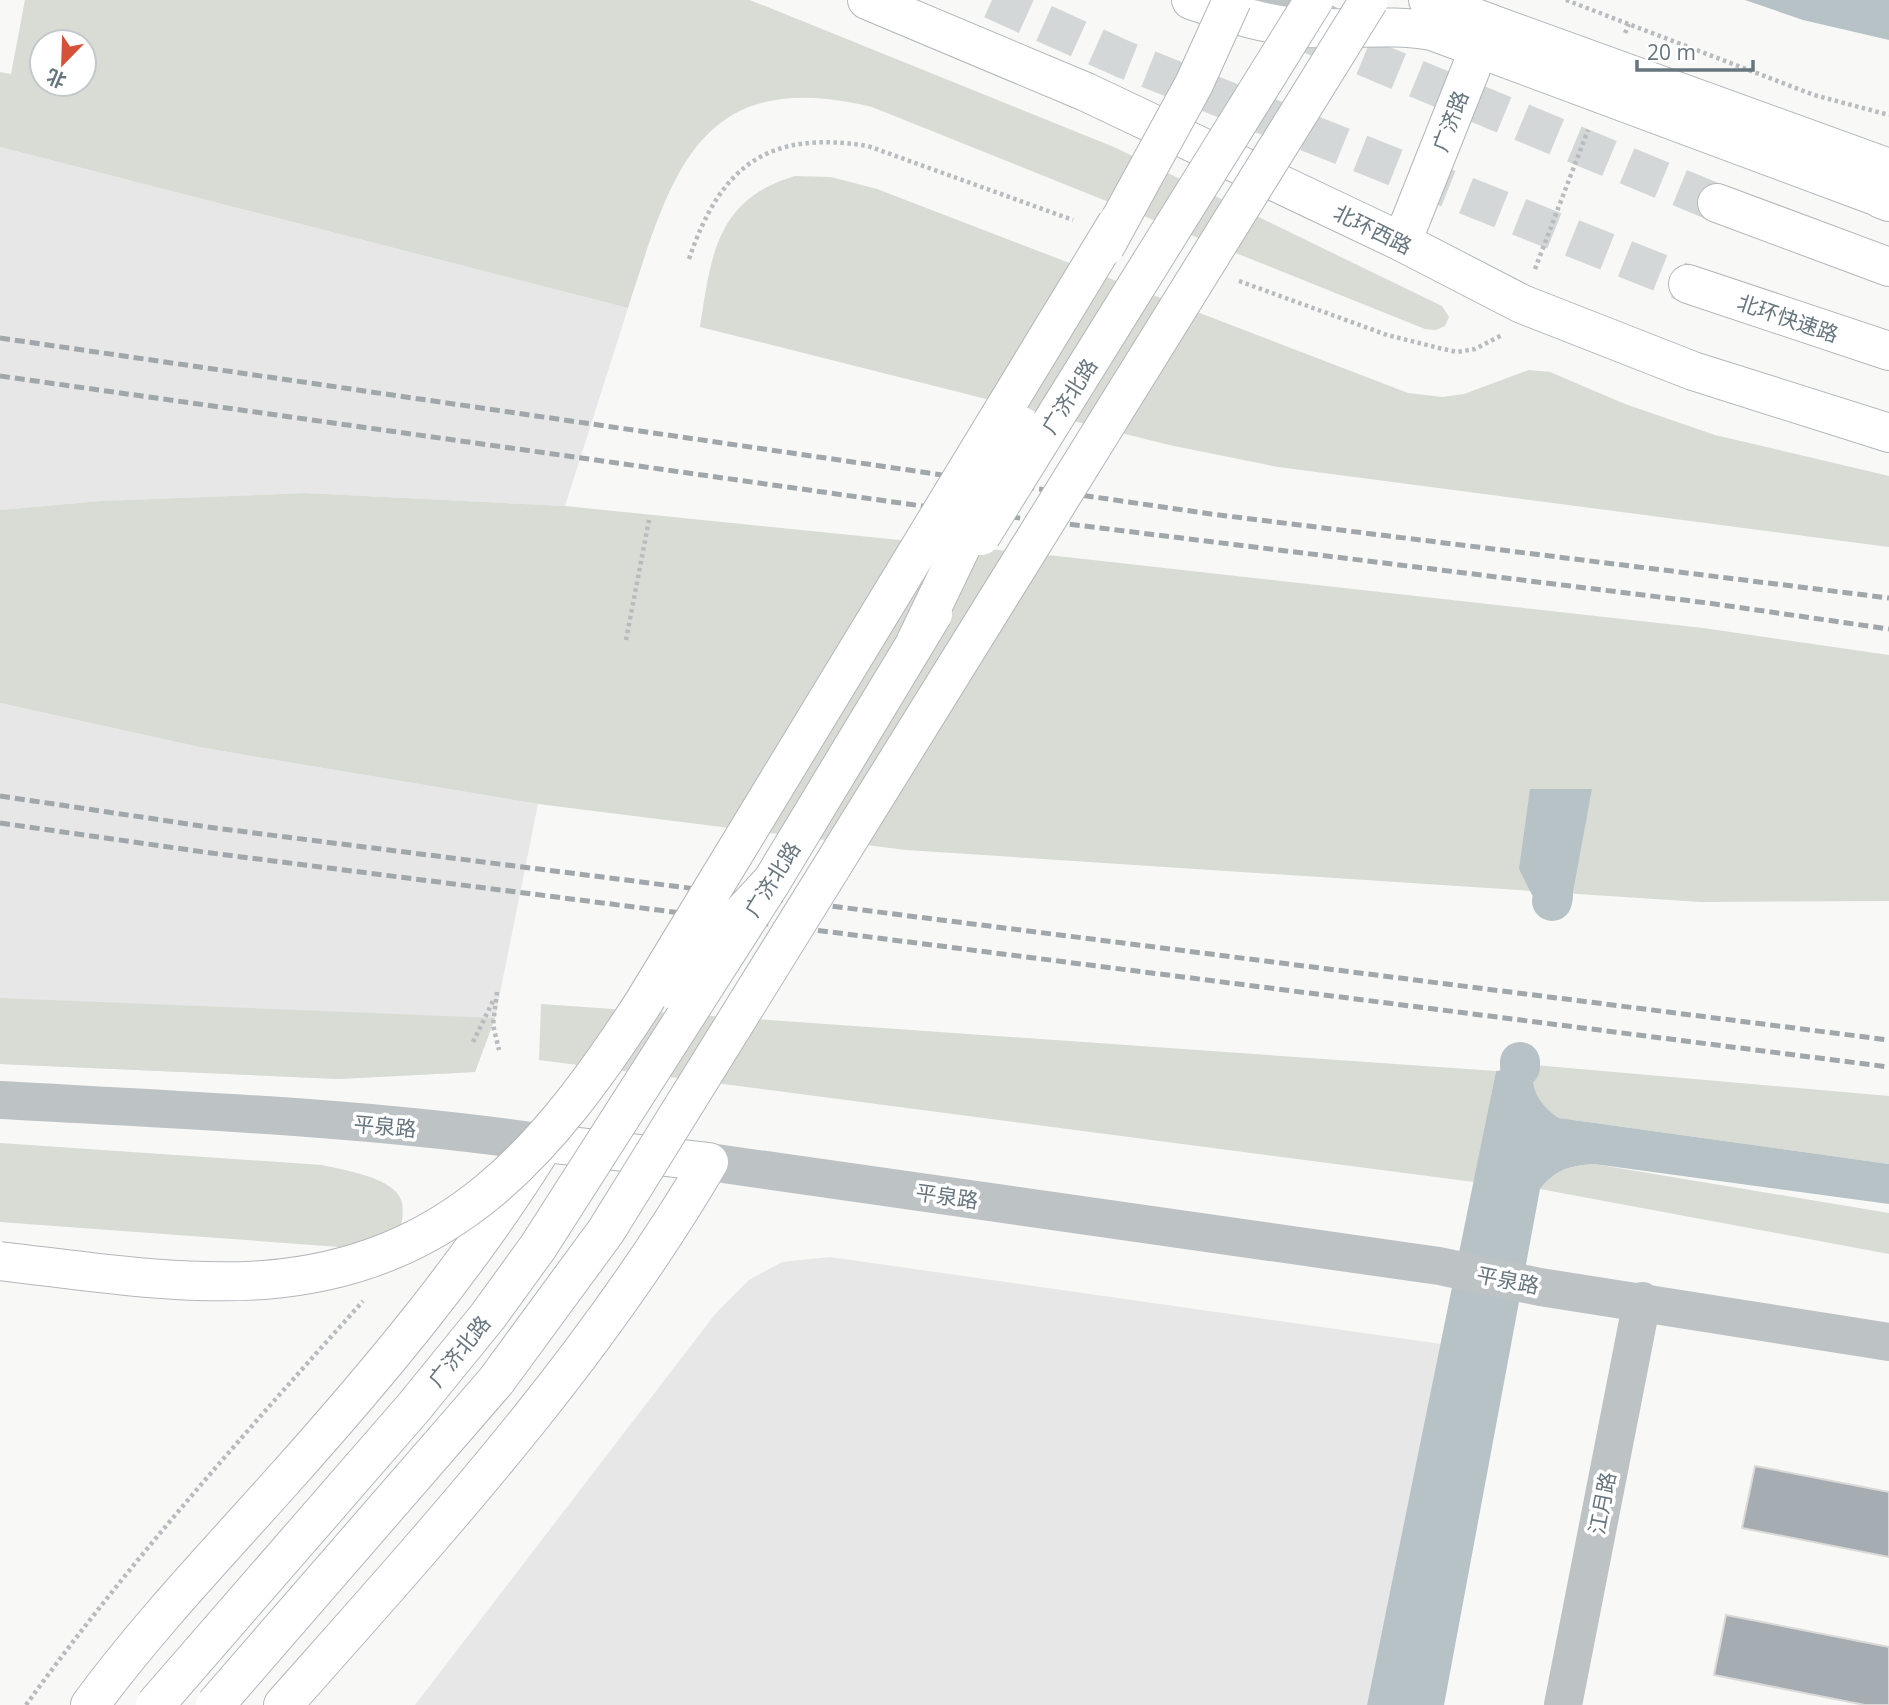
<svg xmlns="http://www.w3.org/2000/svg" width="1889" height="1705" font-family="'Open Sans','Noto Sans SC',sans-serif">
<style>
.built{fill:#e6e7e6}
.green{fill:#d8dcd5;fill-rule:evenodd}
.water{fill:#b6c2c6}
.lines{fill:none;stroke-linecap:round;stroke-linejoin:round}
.canal{stroke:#b6c2c6;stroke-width:40}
.building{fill:#a5adb2;stroke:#dad9d8;stroke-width:2}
.highway-tunnel{stroke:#d4d7d8;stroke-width:38;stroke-dasharray:38 19;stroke-linecap:butt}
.major-casing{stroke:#b1b7ba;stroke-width:40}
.highway-casing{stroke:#b3b7ba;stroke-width:40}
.path{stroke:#b8bcbe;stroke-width:4.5;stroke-dasharray:3.5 3.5;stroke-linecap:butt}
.minor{stroke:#bdc2c5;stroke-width:38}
.major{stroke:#fff;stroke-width:38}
.highway{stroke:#fff;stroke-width:38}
.rail{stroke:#a0a7ab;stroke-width:5;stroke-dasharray:10 5;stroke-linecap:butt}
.major-bridge-casing{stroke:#b1b7ba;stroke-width:40;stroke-linecap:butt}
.highway-bridge-casing{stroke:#b3b7ba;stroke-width:40;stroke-linecap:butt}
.major-bridge{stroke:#fff;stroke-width:38}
.highway-bridge{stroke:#fff;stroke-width:38}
.labels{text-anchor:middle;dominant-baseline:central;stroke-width:7;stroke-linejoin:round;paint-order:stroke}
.street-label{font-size:21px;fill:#66757e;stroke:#fff}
</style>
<rect width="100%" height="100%" fill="#f8f8f6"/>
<g class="built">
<path d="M0 147 628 308 565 506 306 493 100 501 0 510Z"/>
<path d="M0 703 204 748 538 804 495 1018 475 1072 338 1079 0 1064Z"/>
<path d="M830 1257 1441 1344 1367 1705H415L716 1313 749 1280 782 1262Z"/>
</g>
<g class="green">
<path d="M25 0H750L1114 147 1442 306 1449 317 1445 326 1436 330 1425 329 872 107C699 65 672 172 628 308L0 147V72L11 74ZM42 42H84V84H42Z"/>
<path d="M795 176 831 177 877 189 1408 393 1442 397 1464 394 1529 370 1550 372 1625 404 1715 435 1889 476V547L1278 467 1169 445 700 327C711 256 716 199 795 176Z"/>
<path d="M306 493 565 506 1057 556 1703 628 1889 655V901L1701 902 906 850 538 804 204 748 0 703V510L100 501Z"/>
<path d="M0 998 495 1018 475 1072 338 1079 0 1064Z"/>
<path d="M541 1004 1496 1071 1474 1182 539 1060Z"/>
<path d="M1534 1065 1889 1096V1164L1559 1118C1540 1106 1529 1088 1534 1065Z"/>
<path d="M0 1143 322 1165C343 1170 398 1178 402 1203 405 1219 398 1237 394 1251L0 1222Z"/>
<path d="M1594 1164 1889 1213V1254L1540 1189C1556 1169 1569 1166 1594 1164Z"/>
</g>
<g class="water">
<path d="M1745 0H1889V40L1803 20Z"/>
<path d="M1530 789H1592L1572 897 1532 895 1519 869Z"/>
<path d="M1534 1065C1529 1088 1540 1106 1559 1118L1889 1164V1204L1594 1164C1569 1166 1556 1169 1540 1189L1444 1705H1367L1496 1071Z"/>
</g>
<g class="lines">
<g class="canal">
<path d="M1552 901 1553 896"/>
<path d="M1520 1067V1062"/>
</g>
</g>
<g class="building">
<path d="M1755 1466 1889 1492V1557L1742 1528Z"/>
<path d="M1726 1615 1889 1647V1705H1865L1714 1675Z"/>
</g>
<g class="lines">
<g class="highway-tunnel">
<path d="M992 0 1123 59 1688 284"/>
<path d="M1311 35 1717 203"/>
</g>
<g class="major-casing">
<g id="major">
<path d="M867 0 1086 92 1402 242 1522 304 1693 371 1889 433"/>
<path d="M1191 0C1229 13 1267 26 1307 28 1350 30 1391 24 1432 31L1889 201"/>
<path d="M1489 23 1889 168"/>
<path d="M1402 242 1488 26"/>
<path d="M90 1705C149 1625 218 1553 284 1479 378 1374 470 1264 545 1143L709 1162C592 1362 436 1532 283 1705"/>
</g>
</g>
<g class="highway-casing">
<g id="highway">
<path d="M1428 0 1489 23"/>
<path d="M1881 199 1889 202"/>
<path d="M1717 203 1889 267"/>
<path d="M1688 284 1889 351"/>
</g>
</g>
<g class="path">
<path d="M1566 0 1814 95 1889 115"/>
<path d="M1625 33 1629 24"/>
<path d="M689 259C721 165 768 130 868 146L1073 220"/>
<path d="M1535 269 1588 130"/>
<path d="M1239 281 1387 335 1439 348 1457 352 1475 349 1502 335"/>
<path d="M626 640 649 520"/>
<path d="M497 992 493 1025 499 1050"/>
<path d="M473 1042 494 999"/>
<path d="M26 1705C129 1562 246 1432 363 1301"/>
</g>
<g class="minor">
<path d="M1264 0 1327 24"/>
<path d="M0 1100C181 1110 365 1117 545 1143"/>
<path d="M709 1162 1439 1266 1540 1287 1889 1342"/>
<path d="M1563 1705 1642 1301"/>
</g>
<use href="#major" class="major"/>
<use href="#highway" class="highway"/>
<g class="rail">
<path d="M0 338 1211 514 1889 598"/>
<path d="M0 376 922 506 1708 603 1889 629"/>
<path d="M0 796 215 828 1889 1040"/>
<path d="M0 823 211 853 1889 1067"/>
</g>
<g class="major-bridge-casing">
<g id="major-bridge">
<path d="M981 536 1314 0"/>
<path d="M155 1705 414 1407 488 1316 538 1247 772 881 933 614"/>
<path d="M215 1705 496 1381 606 1231 1369 0"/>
</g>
</g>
<g class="highway-bridge-casing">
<g id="highway-bridge">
<path d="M1105 247 1194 84 1232 0"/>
<path d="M916 641 1020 425"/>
<path d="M671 989 772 881"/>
<path d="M0 1261C86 1271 176 1286 264 1280 453 1265 548 1150 644 1002L1117 223"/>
</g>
</g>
<use href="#major-bridge" class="major-bridge"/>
<use href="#highway-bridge" class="highway-bridge"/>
</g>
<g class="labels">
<g class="street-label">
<text transform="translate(1450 121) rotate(-69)">广济路</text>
<text transform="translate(1373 229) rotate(26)">北环西路</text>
<text transform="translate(1788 318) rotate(19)">北环快速路</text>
<text transform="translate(1069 396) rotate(-58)">广济北路</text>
<text transform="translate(772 879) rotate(-58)">广济北路</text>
<text transform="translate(385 1126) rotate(5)">平泉路</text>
<text transform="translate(947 1196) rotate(8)">平泉路</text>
<text transform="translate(1508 1280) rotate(11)">平泉路</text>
<text transform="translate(459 1351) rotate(-51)">广济北路</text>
<text transform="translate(1602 1503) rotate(-79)">江月路</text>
</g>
</g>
<g transform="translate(63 63) rotate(203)"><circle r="33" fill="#ffffff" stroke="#c2c8cb" stroke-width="2"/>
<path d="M0-5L12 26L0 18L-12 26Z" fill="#d55239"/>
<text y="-10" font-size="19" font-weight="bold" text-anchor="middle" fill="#66757e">北</text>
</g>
<path d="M1637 60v10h116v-10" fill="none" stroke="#66757e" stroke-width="3.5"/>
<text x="1647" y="60" font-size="21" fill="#66757e" stroke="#ffffff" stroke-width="5" paint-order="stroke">20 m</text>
</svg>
